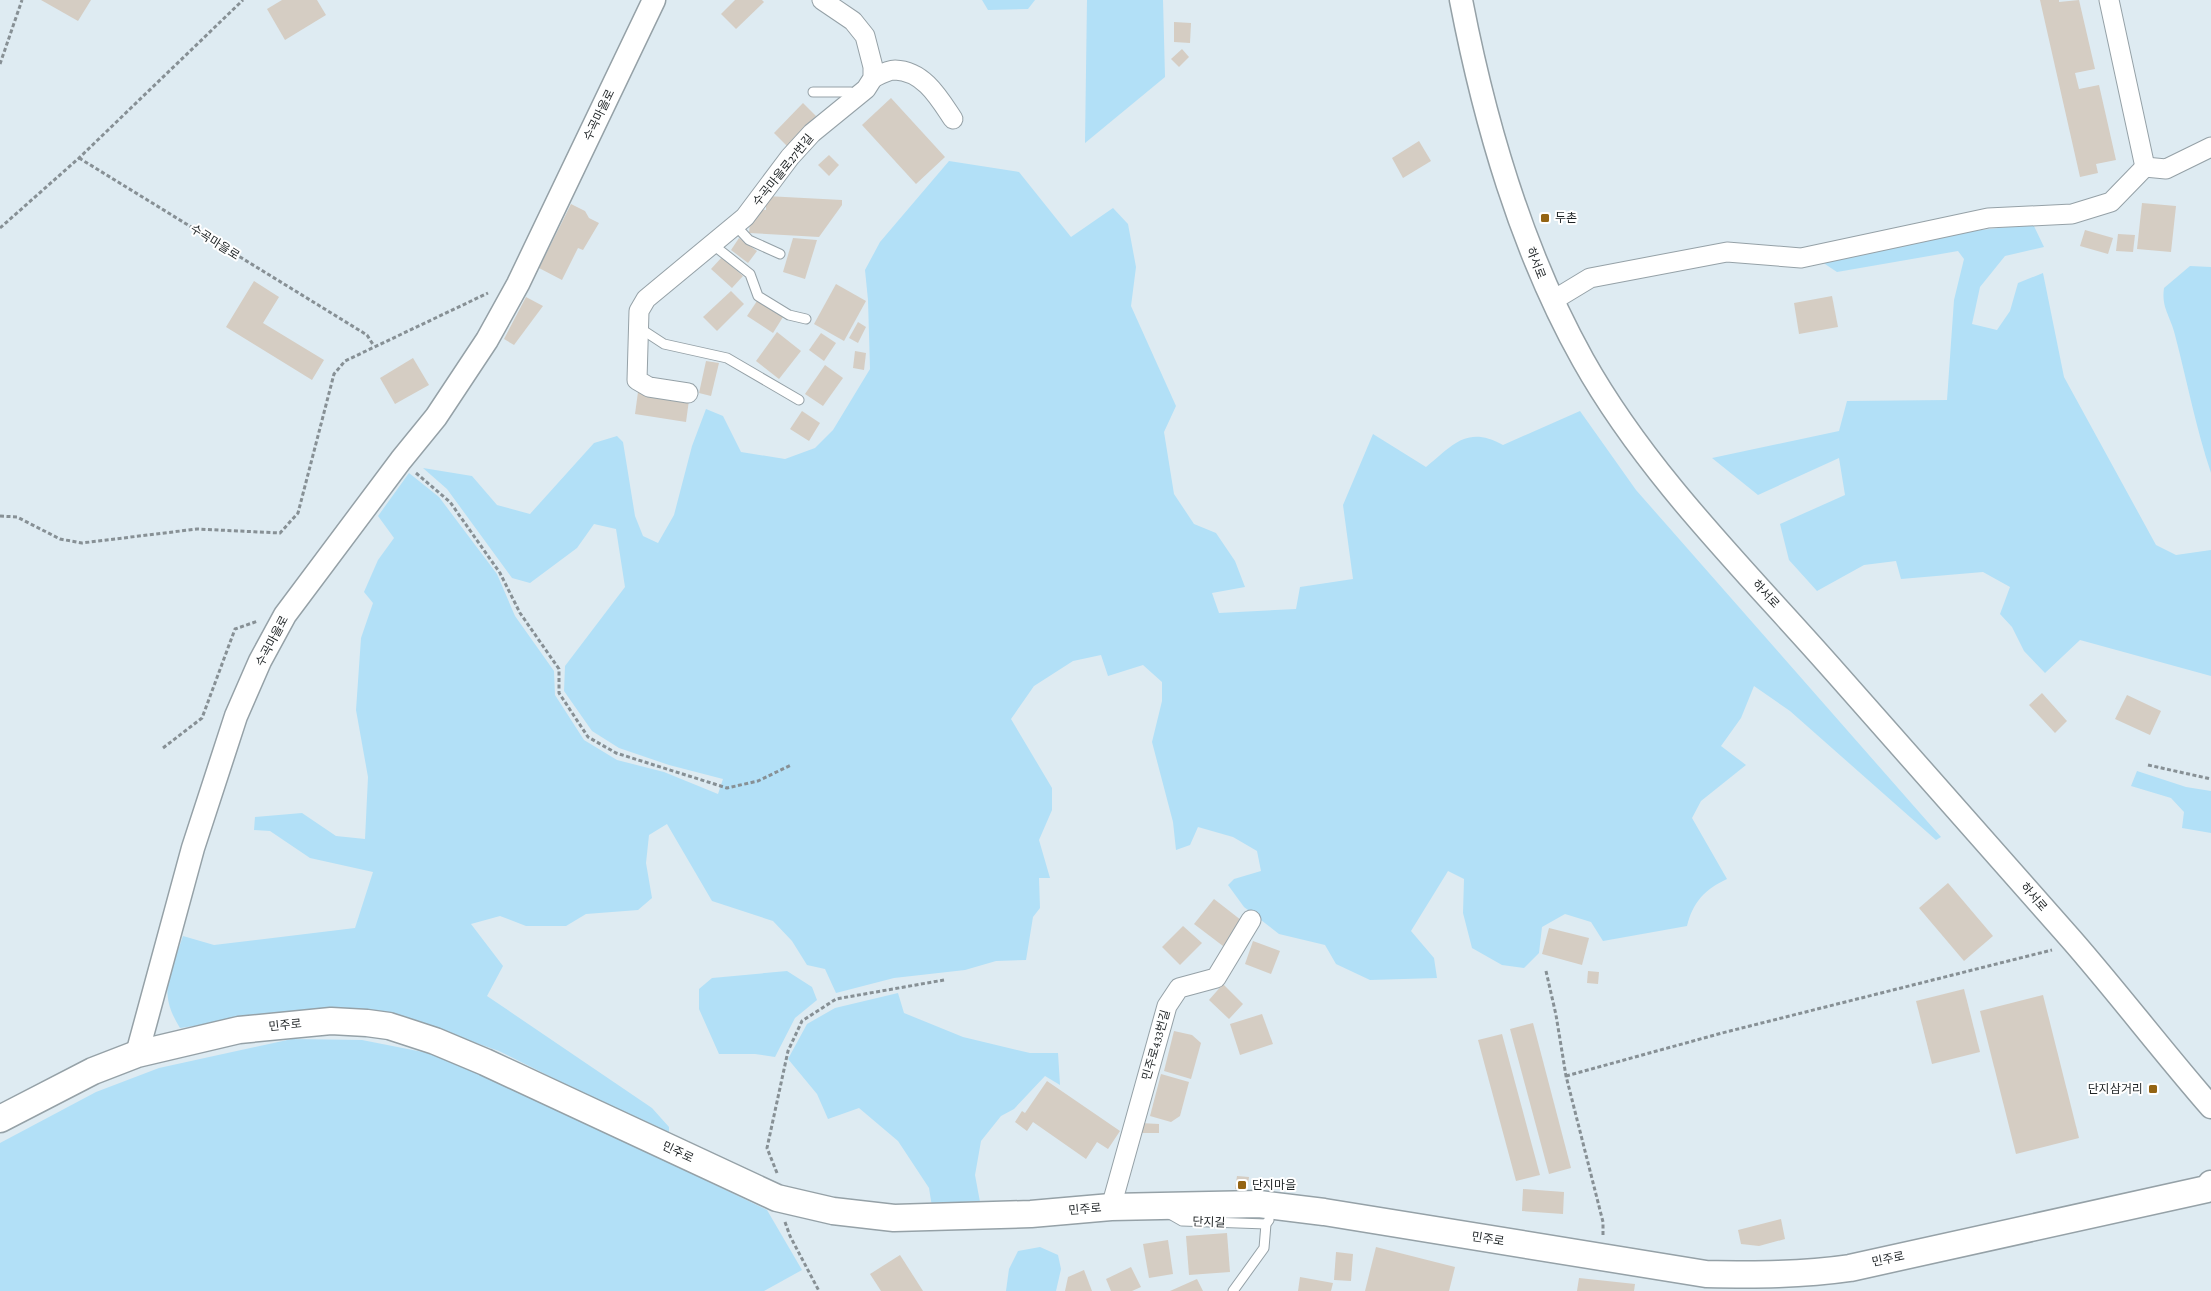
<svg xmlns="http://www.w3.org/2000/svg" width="2211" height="1291" font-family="'Crimson Pro','Noto Sans KR',serif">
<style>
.green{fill:#b2e0f7}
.building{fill:#d5cdc3}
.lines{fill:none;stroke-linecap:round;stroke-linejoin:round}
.service-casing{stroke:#95a1a7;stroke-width:11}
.minor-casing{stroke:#95a1a7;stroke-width:21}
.tertiary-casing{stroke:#95a1a7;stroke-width:25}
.secondary-casing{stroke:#95a1a7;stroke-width:29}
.path{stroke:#879095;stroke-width:3;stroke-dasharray:4 2.5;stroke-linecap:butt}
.service{stroke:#fff;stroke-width:9}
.minor{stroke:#fff;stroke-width:19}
.tertiary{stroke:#fff;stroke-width:22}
.secondary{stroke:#fff;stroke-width:26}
.poi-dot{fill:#946413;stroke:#fff;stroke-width:2}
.labels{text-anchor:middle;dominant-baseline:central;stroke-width:4;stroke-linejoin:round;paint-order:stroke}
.street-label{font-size:12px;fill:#1f2426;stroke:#fff}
.poi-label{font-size:12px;fill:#1f2426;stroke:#fff;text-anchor:start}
</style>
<rect width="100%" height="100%" fill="#deebf2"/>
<g class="green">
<path d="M982 0H1035L1028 9 988 10Z"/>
<path d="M1087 0H1163L1165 77 1085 143Z"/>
<path d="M949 161 1019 172 1071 237 1113 208 1128 224 1136 267 1131 306 1176 406 1164 432 1174 494 1194 524 1216 533 1235 561 1245 587 1212 593 1219 613 1296 609 1300 587 1353 579 1343 505 1373 434 1426 467C1453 445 1467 425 1503 445L1580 411 1636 490 1941 837 1936 840 1790 711 1754 686 1741 718 1721 746 1746 765 1701 801 1692 818 1727 879C1705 889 1693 902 1687 926L1603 941 1591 922 1565 914 1542 927 1539 953 1524 968 1502 965 1472 948 1463 913 1464 879 1448 871 1411 931 1434 958 1437 978 1370 980 1336 964 1325 945 1279 934 1244 907 1228 885 1234 879 1261 871 1257 851 1233 837 1198 827 1190 845 1176 850 1173 822 1152 742 1162 701V682L1143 665 1108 676 1101 655 1073 661 1034 686 1011 719 1052 788V810L1039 840 1050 878H1039L1040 908 1033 917 1026 960 996 961 965 970 894 978 836 993 825 969 807 965 792 941 773 921 712 901 667 824 649 835 646 863 652 898 638 910 586 914 566 926H526L500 916 471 924 503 966 487 996 652 1108 669 1127V1136L499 1051 396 1015 334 1008 299 1011 180 1028C157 991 170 974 183 936L214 945 355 928 373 872 310 858 270 831 254 830 255 817 302 813 336 836 365 839 368 777 356 710 361 638 373 603 364 592 378 560 394 538 378 516 409 473 439 497 497 574 515 616 554 671 555 695 584 740 617 760 664 772 718 794 723 779 669 765 619 748 592 731 564 691 565 666 625 587 616 529 594 524 577 548 530 583 512 578 447 489 423 468 472 476 497 505 530 514 594 443 617 436 623 442 635 516 643 536 658 543 674 515 692 446 706 409 723 416 741 452 785 459 815 448 833 430 870 369 868 300 865 270 880 242Z"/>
<path d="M2033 224 2044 247 2005 256 1980 287 1972 324 1997 330 2010 311 2018 283 2043 273 2064 377 2156 545 2176 555 2211 550V676L2080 640 2045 673 2024 651 2012 627 2000 614 2010 587 1983 572 1901 579 1896 561 1864 565 1817 591 1789 560 1780 524 1845 495 1839 458 1758 495 1712 458 1839 431 1847 401 1947 400 1954 300 1964 259 1958 251 1837 272 1822 262 1964 232Z"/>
<path d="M2190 266 2211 267V473C2196 428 2187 381 2175 335 2171 317 2161 308 2164 288Z"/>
<path d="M2137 771 2186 787 2211 791V833L2182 828 2184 812 2171 798 2131 786Z"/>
<path d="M787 971 812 987 817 1000 795 1018 775 1057 755 1054H719L699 1009V989L712 978Z"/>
<path d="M898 993 904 1013 963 1037 1030 1053H1058L1060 1085 1045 1076 1014 1109 1001 1116 981 1141 975 1175 980 1202 932 1207 929 1188 898 1141 859 1108 828 1119 817 1094 788 1059 807 1024 835 1008Z"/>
<path d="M292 1039 362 1040 433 1054 481 1072 767 1210 802 1270 764 1291H0V1143L96 1092 159 1068Z"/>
<path d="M1040 1247 1058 1255 1061 1269 1056 1291H1006L1009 1269 1018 1251Z"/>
</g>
<g class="building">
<path d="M41 0H91L78 21Z"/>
<path d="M282 0H317L326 15 285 40 267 9Z"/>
<path d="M735 0H762L764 2 736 29 721 14Z"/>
<path d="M2040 0H2059V2L2079 0 2095 69 2075 73 2079 89 2099 85 2116 160 2096 164 2098 173 2080 177Z"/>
<path d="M1174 22 1191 23 1190 43 1174 42Z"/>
<path d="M1182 49 1189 57 1179 67 1171 59Z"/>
<path d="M891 98 945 157 916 184 862 125Z"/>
<path d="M803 103 816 116 787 146 774 133Z"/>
<path d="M1419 141 1431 161 1403 178 1392 158Z"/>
<path d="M829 155 839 165 829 176 818 165Z"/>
<path d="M766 196 842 200V205L819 237 749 233 750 222 760 209 766 210Z"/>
<path d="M2142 203 2176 206 2171 252 2137 249Z"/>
<path d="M571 204 585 211 589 218 599 223 583 250 578 248 562 280 539 268Z"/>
<path d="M2085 230 2113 238 2108 254 2080 246Z"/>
<path d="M2118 234 2135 235 2133 252 2116 251Z"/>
<path d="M739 238 757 251 748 263 731 250Z"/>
<path d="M793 238 817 240 805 279 783 272Z"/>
<path d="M722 257 743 276 732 288 711 269Z"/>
<path d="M254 281 279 297 263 323 324 360 312 380 226 327Z"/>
<path d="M836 284 866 301 844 341 814 324Z"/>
<path d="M731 291 744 304 717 331 703 317Z"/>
<path d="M1832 296 1838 327 1799 334 1794 303Z"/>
<path d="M526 297 543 306 514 345 504 339Z"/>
<path d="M757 301 783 317 773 333 747 316Z"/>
<path d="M858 322 866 327 858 343 849 338Z"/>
<path d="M777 332 801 351 779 379 756 361Z"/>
<path d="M821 333 836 343 824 361 809 350Z"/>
<path d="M855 351 866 353 864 370 853 368Z"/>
<path d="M413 358 429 385 395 404 380 378Z"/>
<path d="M706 361 719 363 711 396 699 393Z"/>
<path d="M825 365 843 378 823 406 805 394Z"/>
<path d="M638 392 689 400 686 422 635 414Z"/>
<path d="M802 411 820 423 809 441 790 429Z"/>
<path d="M2042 693 2067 721 2055 733 2029 705Z"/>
<path d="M2127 695 2161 711 2150 735 2115 719Z"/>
<path d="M1948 883 1993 936 1964 961 1919 908Z"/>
<path d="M1214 899 1246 924 1227 949 1194 924Z"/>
<path d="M1183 926 1202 943 1180 965 1162 947Z"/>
<path d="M1549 928 1589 938 1582 965 1542 954Z"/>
<path d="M1253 941 1280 951 1271 974 1245 964Z"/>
<path d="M1588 971 1599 972 1598 984 1587 983Z"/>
<path d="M1223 984 1243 1004 1229 1019 1209 1000Z"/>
<path d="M1964 989 1980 1052 1932 1064 1916 1001Z"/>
<path d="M2043 995 2079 1138 2016 1154 1980 1011Z"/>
<path d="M1262 1014 1273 1044 1240 1055 1230 1024Z"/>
<path d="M1533 1023 1571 1168 1549 1174 1510 1029Z"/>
<path d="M1174 1031 1192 1035 1201 1043 1191 1079 1164 1071Z"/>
<path d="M1502 1034 1540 1175 1516 1181 1478 1040Z"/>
<path d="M1161 1074 1189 1082 1180 1116 1171 1122 1150 1116Z"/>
<path d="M1047 1081 1120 1131 1108 1149 1097 1142 1086 1159 1033 1122 1027 1131 1015 1122 1022 1111 1025 1113Z"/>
<path d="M1140 1123 1159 1124V1133H1139Z"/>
<path d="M1237 1176 1249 1177 1247 1191 1235 1189Z"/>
<path d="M1523 1189 1564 1192 1563 1214 1522 1211Z"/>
<path d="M1781 1219 1785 1239 1759 1246 1741 1244 1738 1230Z"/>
<path d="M1227 1233 1230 1272 1189 1275 1186 1236Z"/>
<path d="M1168 1240 1173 1274 1149 1278 1143 1244Z"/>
<path d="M1376 1247 1455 1267 1449 1291H1365Z"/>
<path d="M1336 1252 1353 1254 1351 1281 1334 1280Z"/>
<path d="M900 1255 923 1291H881L870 1274Z"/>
<path d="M1131 1267 1141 1287 1132 1291H1111L1106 1279Z"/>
<path d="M1084 1270 1092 1291H1065L1068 1277Z"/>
<path d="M1300 1277 1333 1283 1331 1291H1298Z"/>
<path d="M1579 1278 1635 1284 1634 1291H1577Z"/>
<path d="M1197 1279 1203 1291H1170Z"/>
</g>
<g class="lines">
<g class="service-casing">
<g id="service">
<path d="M813 92H851L855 97"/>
<path d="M735 225 749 240 780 254"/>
<path d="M712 244 750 274 758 296 789 315 806 319"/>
<path d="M638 327 664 344 727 358 799 400"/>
<path d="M1168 1213 1182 1221 1266 1224"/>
<path d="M1233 1291 1264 1248 1266 1224 1269 1220"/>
</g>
</g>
<g class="minor-casing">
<g id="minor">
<path d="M2109 0 2145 167"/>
<path d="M873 78C879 75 888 70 895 70 924 71 939 98 953 119"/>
<path d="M1552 301 1590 278 1727 252 1801 258 1988 218 2072 214 2111 202 2145 167 2166 169 2211 147"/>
<path d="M688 393 649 387 637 380 639 311 646 299 745 217 790 157 812 133 866 89 873 78V67L865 36 853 21 822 0"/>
<path d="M1111 1207 1167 1006 1179 988 1216 978 1251 920"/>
</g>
</g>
<g class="tertiary-casing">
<g id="tertiary">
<path d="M1461 0C1485 124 1521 249 1583 360 1648 476 1749 574 1836 673 1914 762 1993 850 2071 939 2119 994 2163 1052 2211 1107"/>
<path d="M137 1054 193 848 236 716 260 661 285 615 401 460 436 417 487 340 518 284 654 0"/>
</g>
</g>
<g class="secondary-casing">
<path id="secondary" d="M0 1119 93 1071 137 1054 239 1030 331 1021 367 1023 389 1026 435 1041 485 1062 777 1198 833 1211 894 1218 1031 1214 1111 1207 1259 1204 1324 1212 1706 1274C1755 1275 1802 1275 1850 1268L2207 1189 2211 1184"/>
</g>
<g class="path">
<path d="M0 64 22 0"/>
<path d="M79 158 367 335 374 346"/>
<path d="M0 228 79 158 243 0"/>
<path d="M416 473 450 502 500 573 520 613 559 669V693L588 737 616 753 727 788 758 781 791 765"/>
<path d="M0 516 17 517 60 539 82 543 197 529 280 533 298 513 334 374 345 361 488 293"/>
<path d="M163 748 202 718 235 629 258 621"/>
<path d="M2148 765 2211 779"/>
<path d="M1546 971 1556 1015 1566 1076 1603 1222V1235"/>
<path d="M1566 1076 1722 1033 2052 950"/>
<path d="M777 1173 767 1148 788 1051 802 1021 836 999 944 980"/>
<path d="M785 1222 790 1236 819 1291"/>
</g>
<use href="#service" class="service"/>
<use href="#minor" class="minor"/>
<use href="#tertiary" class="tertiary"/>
<use href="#secondary" class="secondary"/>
</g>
<g class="poi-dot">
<rect x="1540" y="213" width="10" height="10" rx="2.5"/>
<rect x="2148" y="1084" width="10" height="10" rx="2.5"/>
<rect x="1237" y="1180" width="10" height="10" rx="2.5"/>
</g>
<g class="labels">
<g class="street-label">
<text transform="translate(599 115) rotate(-64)">수곡마을로</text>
<text transform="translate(783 170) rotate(-51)">수곡마을로27번길</text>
<text transform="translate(215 242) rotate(32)">수곡마을로</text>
<text transform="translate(1536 263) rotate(69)">하서로</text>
<text transform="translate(1766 594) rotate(47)">하서로</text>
<text transform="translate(272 641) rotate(-62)">수곡마을로</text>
<text transform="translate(2034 897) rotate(49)">하서로</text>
<text transform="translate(285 1025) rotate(-6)">민주로</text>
<text transform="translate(1156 1045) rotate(-74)">민주로433번길</text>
<text transform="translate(678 1152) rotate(25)">민주로</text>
<text transform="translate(1085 1209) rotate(-5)">민주로</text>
<text transform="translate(1209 1222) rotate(2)">단지길</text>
<text transform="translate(1488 1239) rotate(9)">민주로</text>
<text transform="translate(1888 1259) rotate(-12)">민주로</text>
</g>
<g class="poi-label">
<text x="1555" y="218">두촌</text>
<text x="2143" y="1089" text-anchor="end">단지삼거리</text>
<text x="1252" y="1185">단지마을</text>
</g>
</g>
</svg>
